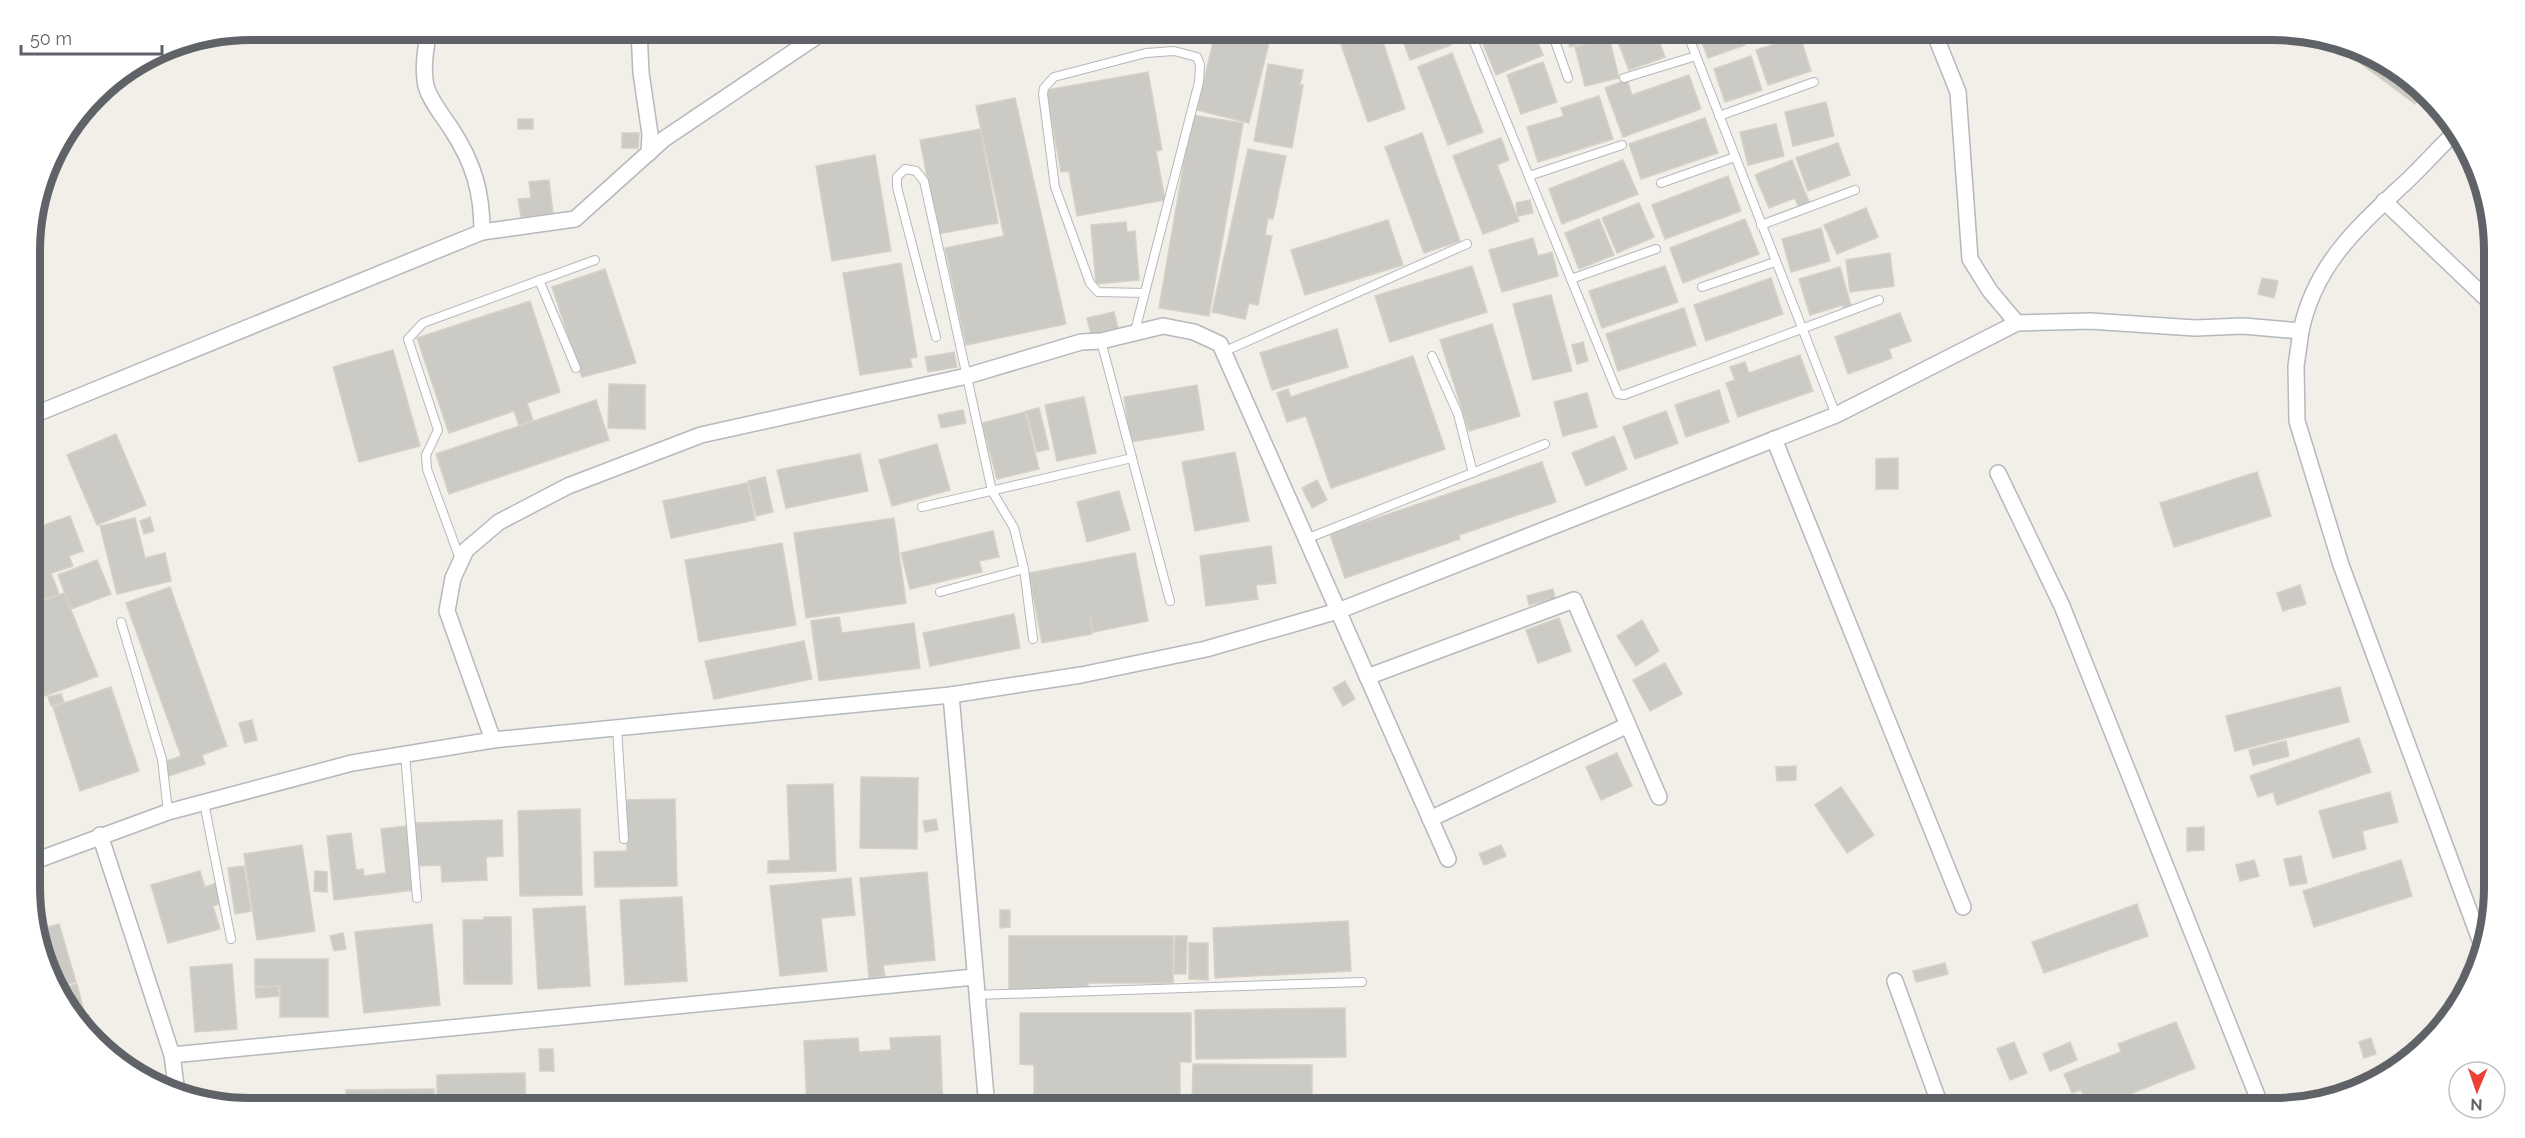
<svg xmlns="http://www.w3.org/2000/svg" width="2525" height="1138" font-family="Raleway,sans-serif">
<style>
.building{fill:#cccac5;stroke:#d6d1c6;stroke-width:1.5}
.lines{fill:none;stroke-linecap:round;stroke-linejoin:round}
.lane-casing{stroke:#b5b8bc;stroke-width:10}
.street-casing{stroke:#b5b8bc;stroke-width:18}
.lane{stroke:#fff;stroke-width:8}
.street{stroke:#fff;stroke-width:15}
.rim{fill:none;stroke:#5f6368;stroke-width:8}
</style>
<rect width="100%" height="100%" fill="#f1efe8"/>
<g class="building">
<path d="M1216 30H1251L1271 35 1249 123 1197 110Z"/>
<path d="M1336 30H1379L1405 109 1368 122Z"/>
<path d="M1399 30H1445L1451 45 1410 60Z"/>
<path d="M1487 30H1533L1543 55 1496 75 1479 34Z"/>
<path d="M1564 30H1601L1603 36 1570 47Z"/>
<path d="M1625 30H1655L1665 57 1629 70 1615 34Z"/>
<path d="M1697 30H1739L1745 45 1708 58Z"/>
<path d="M1747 30H1778L1750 38Z"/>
<path d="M1800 36 1811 71 1768 85 1756 50Z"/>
<path d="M1609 38 1619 78 1585 86 1575 47Z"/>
<path d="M2332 42 2358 47 2408 76 2424 92 2415 104Z"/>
<path d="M1452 53 1483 132 1448 145 1418 67Z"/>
<path d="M1751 56 1762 90 1725 102 1714 69Z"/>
<path d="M1543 62 1557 102 1521 114 1507 75Z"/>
<path d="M1268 64 1303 70 1300 85H1303L1292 148 1254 141Z"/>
<path d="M1148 72 1162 150 1156 151 1165 200 1077 216 1069 171 1061 172 1046 90Z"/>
<path d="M1689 75 1701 109 1623 137 1605 88 1627 80 1632 95Z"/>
<path d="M1599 96 1613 139 1538 162 1527 127 1564 116 1561 108Z"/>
<path d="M1015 98 1066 324 966 345 945 248 1004 236 976 106Z"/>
<path d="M1826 102 1834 136 1793 146 1785 112Z"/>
<path d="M1192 115 1243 123 1209 316 1159 308Z"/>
<path d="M1705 118 1718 153 1641 179 1629 144Z"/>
<rect x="518" y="119" width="15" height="10"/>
<path d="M1776 124 1784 156 1748 165 1740 132Z"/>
<path d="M980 129 998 223 938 234 920 140Z"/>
<path d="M622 133H639L638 148H622Z"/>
<path d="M1422 133 1460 241 1424 253 1385 147Z"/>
<path d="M1501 138 1509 160 1497 165 1519 221 1483 234 1453 156Z"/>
<path d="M1838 143 1850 175 1808 191 1796 158Z"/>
<path d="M1248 149 1286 156 1273 219 1268 218 1265 235 1272 236 1258 305 1249 303 1245 319 1212 312Z"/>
<path d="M875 155 891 251 832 261 816 166Z"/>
<path d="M1623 160 1638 194 1562 224 1549 189Z"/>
<path d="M1792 160 1810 204 1799 208 1795 198 1769 208 1755 175Z"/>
<path d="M1728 176 1741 211 1665 239 1652 205Z"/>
<path d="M549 180 553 213 521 217 518 199 531 198 529 182Z"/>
<path d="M1530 200 1533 213 1518 216 1516 203Z"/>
<path d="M1639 203 1654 237 1617 253 1602 218Z"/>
<path d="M1866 208 1878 237 1837 254 1824 225Z"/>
<path d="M1599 219 1614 255 1579 269 1565 233Z"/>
<path d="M1745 219 1759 254 1683 283 1670 248Z"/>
<path d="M1388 220 1403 265 1305 295 1291 250Z"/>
<path d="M1126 222 1127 232 1135 231 1139 280 1096 284 1091 225Z"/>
<path d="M1821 228 1830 261 1791 272 1782 239Z"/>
<path d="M1533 238 1538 256 1552 252 1558 276 1502 292 1489 250Z"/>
<path d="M1890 253 1894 286 1850 292 1846 260Z"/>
<path d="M901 263 917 357 910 358 912 367 860 375 843 273Z"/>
<path d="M1472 266 1487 312 1390 342 1375 296Z"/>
<path d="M1665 266 1678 302 1602 328 1589 291Z"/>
<path d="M1840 267 1852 309 1844 312 1843 305 1810 315 1799 279Z"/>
<path d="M605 269 636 363 582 377 552 287Z"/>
<path d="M1771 278 1783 314 1706 341 1694 305Z"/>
<path d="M2262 278 2278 281 2274 298 2258 294Z"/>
<path d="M1551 295 1572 371 1533 380 1513 304Z"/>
<path d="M530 301 560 392 527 403 533 420 519 425 514 411 449 433 417 338Z"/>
<path d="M1684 308 1696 345 1618 371 1606 334Z"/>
<path d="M1114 312 1118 328 1091 334 1087 318Z"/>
<path d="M1900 313 1911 341 1889 349 1892 358 1848 374 1835 337Z"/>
<path d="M1492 324 1520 416 1469 431 1440 340Z"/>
<path d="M1337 329 1348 367 1272 390 1260 353Z"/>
<path d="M1583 342 1588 361 1577 364 1572 345Z"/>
<path d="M393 350 420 446 359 462 333 367Z"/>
<path d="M954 352 957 367 928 372 925 357Z"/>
<path d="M1800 355 1813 391 1738 417 1726 383 1735 380 1730 367 1745 362 1749 373Z"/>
<path d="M1413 356 1445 449 1331 488 1306 416 1287 422 1277 393 1288 389 1291 397Z"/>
<path d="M609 384 645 385V429L608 428Z"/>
<path d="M1197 385 1204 430 1131 442 1124 397Z"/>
<path d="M1719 390 1729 422 1686 437 1675 405Z"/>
<path d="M1587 393 1597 427 1563 436 1554 402Z"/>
<path d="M1084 397 1096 453 1057 461 1045 405Z"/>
<path d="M596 400 609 440 449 494 436 454Z"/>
<path d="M1039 408 1049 449 1037 452 1026 411Z"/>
<path d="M963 410 966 423 941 428 938 415Z"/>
<path d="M1666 411 1678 443 1635 459 1623 427Z"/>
<path d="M1025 412 1039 469 997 479 982 423Z"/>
<path d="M116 434 146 505 97 525 67 455Z"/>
<path d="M1614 436 1627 469 1586 486 1572 453Z"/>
<path d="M937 444 950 490 892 506 879 460Z"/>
<path d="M1235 452 1249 521 1195 531 1182 462Z"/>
<path d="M860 454 868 491 786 508 777 470Z"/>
<path d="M1898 458V489H1876V459Z"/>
<path d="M1542 462 1556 502 1459 535 1460 539 1345 578 1330 534Z"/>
<path d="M2257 472 2271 516 2174 547 2160 503Z"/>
<path d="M765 477 773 512 756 516 748 481Z"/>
<path d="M1317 480 1327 500 1312 508 1302 488Z"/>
<path d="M747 483 755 520 671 538 663 501Z"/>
<path d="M1119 491 1130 530 1087 542 1077 502Z"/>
<path d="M70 516 83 551 69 556 73 566 51 573 59 594 31 604V525L33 529Z"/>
<path d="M150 517 154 531 144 534 140 521Z"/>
<path d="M135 518 145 558 165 553 171 581 117 594 100 526Z"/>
<path d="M894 518 906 603 806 618 794 533Z"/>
<path d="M993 531 999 557 979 561 982 572 910 589 901 553Z"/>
<path d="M782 543 796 625 699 642 685 560Z"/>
<path d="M1271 546 1276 583 1256 585 1258 599 1206 606 1200 556Z"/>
<path d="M1135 553 1148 621 1093 632 1090 615 1092 634 1042 643 1029 573Z"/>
<path d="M97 560 111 594 71 609 58 575Z"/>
<path d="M2300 585 2306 604 2283 611 2277 593Z"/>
<path d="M170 587 227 746 202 755 205 764 169 776 164 762 181 756 126 603Z"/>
<path d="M1553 589 1555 598 1529 605 1527 596Z"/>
<path d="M64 593 98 676 45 696 31 661V606Z"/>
<path d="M1014 614 1020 648 930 666 923 633Z"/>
<path d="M839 617 842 633 914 623 920 668 819 681 811 621Z"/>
<path d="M1559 618 1571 651 1538 663 1526 630Z"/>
<path d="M1642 620 1659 651 1636 666 1617 636Z"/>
<path d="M804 641 812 679 714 699 705 661Z"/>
<path d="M1665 663 1682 694 1650 711 1633 680Z"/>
<path d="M1345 681 1355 699 1343 706 1333 688Z"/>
<path d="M111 687 139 771 80 791 53 707Z"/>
<path d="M2340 687 2349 722 2235 751 2226 716Z"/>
<path d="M61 694 64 702 51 706 48 697Z"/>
<path d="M252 720 257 740 245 743 239 723Z"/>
<path d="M2359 738 2371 772 2277 805 2273 792 2258 797 2250 776Z"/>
<path d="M2286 741 2289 756 2253 765 2249 750Z"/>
<path d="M1617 753 1632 786 1601 800 1586 767Z"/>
<path d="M1796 766V780L1777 781 1776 767Z"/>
<path d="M861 777 918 778 917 849 860 848Z"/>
<path d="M833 784 836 871 768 873V861L790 860 787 785Z"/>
<path d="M1841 787 1874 835 1847 853 1815 805Z"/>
<path d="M2390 792 2398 822 2362 831 2366 849 2333 858 2319 811Z"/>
<path d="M675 799 677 886 595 887 594 852 627 851 626 800Z"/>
<path d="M580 809 582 895 520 896 518 811Z"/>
<path d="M936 819 938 830 925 832 923 821Z"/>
<path d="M502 820 503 856 486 857 487 880 442 882 441 865 417 866 416 823Z"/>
<path d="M406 826 414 890 334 900 327 836 351 833 356 870 363 869 364 876 386 873 381 829Z"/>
<path d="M2204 827V850L2187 851V828Z"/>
<path d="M302 845 315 931 257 940 244 854Z"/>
<path d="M1501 845 1506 856 1484 865 1479 854Z"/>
<path d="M2301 856 2307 883 2290 886 2284 859Z"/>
<path d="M2254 860 2259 876 2240 881 2236 865Z"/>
<path d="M2401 860 2412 896 2314 927 2303 891Z"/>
<path d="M244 866 251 911 235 914 228 868Z"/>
<path d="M200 871 205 887 217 883 222 903 213 906 220 929 168 943 151 885Z"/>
<path d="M315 871 327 872V892L314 891Z"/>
<path d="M927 872 935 960 883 965 885 976 869 978 860 878Z"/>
<path d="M851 878 855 915 821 918 827 971 780 976 770 886Z"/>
<path d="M682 897 687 981 625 985 620 900Z"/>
<path d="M2137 904 2148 936 2044 973 2032 942Z"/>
<path d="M585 906 590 986 538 989 533 909Z"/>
<path d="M1000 910H1010V927L1000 928Z"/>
<path d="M484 917H511L512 984H464L463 920H484Z"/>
<path d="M1348 921 1351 971 1215 978 1213 928Z"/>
<path d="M59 924 76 982 61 986 38 930Z"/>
<path d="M432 924 440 1005 364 1013 355 932Z"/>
<path d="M343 933 346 949 334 951 330 936Z"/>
<path d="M1009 936H1173V983H1088V990H1009Z"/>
<path d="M1175 936H1187L1186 974H1174Z"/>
<path d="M1189 943H1208V980L1189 979Z"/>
<path d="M255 959H328V1017H280V986H255Z"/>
<path d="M1945 963 1948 974 1916 982 1913 971Z"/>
<path d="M232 964 237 1029 195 1032 190 967Z"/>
<path d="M77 984 85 1016 89 1015 96 1041 76 1021 62 988Z"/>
<path d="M278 986 279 996 256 998 255 988Z"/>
<path d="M1345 1008 1346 1057 1196 1059 1195 1010Z"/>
<path d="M1020 1013H1191V1062H1180V1108H1034V1065L1020 1064Z"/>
<path d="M2176 1022 2195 1068 2095 1108H2089L2081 1090 2072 1093 2064 1074 2121 1052 2118 1044Z"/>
<path d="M940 1036 943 1108H807L804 1041 858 1038 859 1052 891 1050 890 1038Z"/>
<path d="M2371 1038 2376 1054 2364 1058 2359 1042Z"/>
<path d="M2014 1042 2027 1073 2010 1080 1997 1049Z"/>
<path d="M2070 1042 2077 1060 2050 1071 2043 1054Z"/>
<path d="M539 1049H553L554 1071H540Z"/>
<path d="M1193 1064 1312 1065V1108H1192Z"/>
<path d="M525 1073 526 1108H437V1075Z"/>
<path d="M434 1089 435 1108H346V1090Z"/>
</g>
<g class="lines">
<g class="lane-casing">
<g id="lane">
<path d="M1469 30 1618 394 1624 395 1879 300"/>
<path d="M1551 30 1568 78"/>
<path d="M1686 30 1836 415"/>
<path d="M1624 78 1696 56"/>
<path d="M1719 116 1814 82"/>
<path d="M1529 176 1622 145"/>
<path d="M1661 183 1735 157"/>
<path d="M1761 225 1855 190"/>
<path d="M1571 279 1656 249"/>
<path d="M539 280 576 368"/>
<path d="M1702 287 1775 262"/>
<path d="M1135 331 1199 82 1200 65 1197 57 1174 51 1146 53 1054 77 1044 88 1043 94 1055 187 1090 283 1098 292 1145 293"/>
<path d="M936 337 897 187V177L905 169 916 171 924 181 992 491 1014 528 1024 569 1033 639"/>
<path d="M1101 341 1170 601"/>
<path d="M1223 352 1467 244"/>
<path d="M1432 356 1458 414 1473 473"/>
<path d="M922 507 1132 458"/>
<path d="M1306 539 1545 444"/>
<path d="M460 559 427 469 426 455 438 430 408 339 423 323 595 260"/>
<path d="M940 592 1024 569"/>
<path d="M121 622 162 759 168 812"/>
<path d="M617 728 624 839"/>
<path d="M405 754 417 898"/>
<path d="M204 803 231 939"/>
<path d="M977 995 1362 982"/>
</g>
</g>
<g class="street-casing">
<g id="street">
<path d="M429 30C426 48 422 67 426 86 430 101 444 117 452 130 474 164 482 192 482 232"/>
<path d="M639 30 641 73 650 134 649 153"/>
<path d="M1933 30 1958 92 1970 259 1990 291 2017 323"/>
<path d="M2384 201 2493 305"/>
<path d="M2301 331 2296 366 2297 421 2341 565 2483 948"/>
<path d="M31 416 482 232 575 219 664 139 826 30"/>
<path d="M1774 439 1963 907"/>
<path d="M1998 473 2062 606 2262 1108"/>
<path d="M1367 677 1574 600 1659 797"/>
<path d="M951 695 987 1108"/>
<path d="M493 740 447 611 453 578 466 550 499 522 568 486 701 435 967 376 1081 342 1101 341 1163 326 1194 332 1220 344 1448 859"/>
<path d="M1430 819 1628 725"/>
<path d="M100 835 172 1055 177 1093"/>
<path d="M32 862 168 812 352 763 493 740 951 695 1081 675 1206 649 1338 611 1836 415 2017 323 2090 321 2195 328 2243 326 2301 331C2315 263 2360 225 2408 180 2425 164 2440 146 2457 131"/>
<path d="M1895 981 1941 1108"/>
<path d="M172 1055 974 977"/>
</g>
</g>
<use href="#lane" class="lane"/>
<use href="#street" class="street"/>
</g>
<path d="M0 0H2525V1138H0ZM251 40H2273A211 211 0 0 1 2484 251V887A211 211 0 0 1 2273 1098H251A211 211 0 0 1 40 887V251A211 211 0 0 1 251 40Z" fill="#fff" fill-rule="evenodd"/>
<path class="rim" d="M251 40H2273A211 211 0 0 1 2484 251V887A211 211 0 0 1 2273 1098H251A211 211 0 0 1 40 887V251A211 211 0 0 1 251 40Z"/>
<g transform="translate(2477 1090) rotate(182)"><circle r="28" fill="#ffffff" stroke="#bfc1c3" stroke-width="1.5"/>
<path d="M0-4.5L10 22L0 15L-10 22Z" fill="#ea4335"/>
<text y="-9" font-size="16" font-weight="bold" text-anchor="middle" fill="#5f6368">N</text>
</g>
<path d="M21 45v9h141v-9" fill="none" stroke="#5f6368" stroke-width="3"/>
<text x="30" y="45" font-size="18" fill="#5f6368" stroke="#ffffff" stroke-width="4.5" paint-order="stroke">50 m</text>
</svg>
